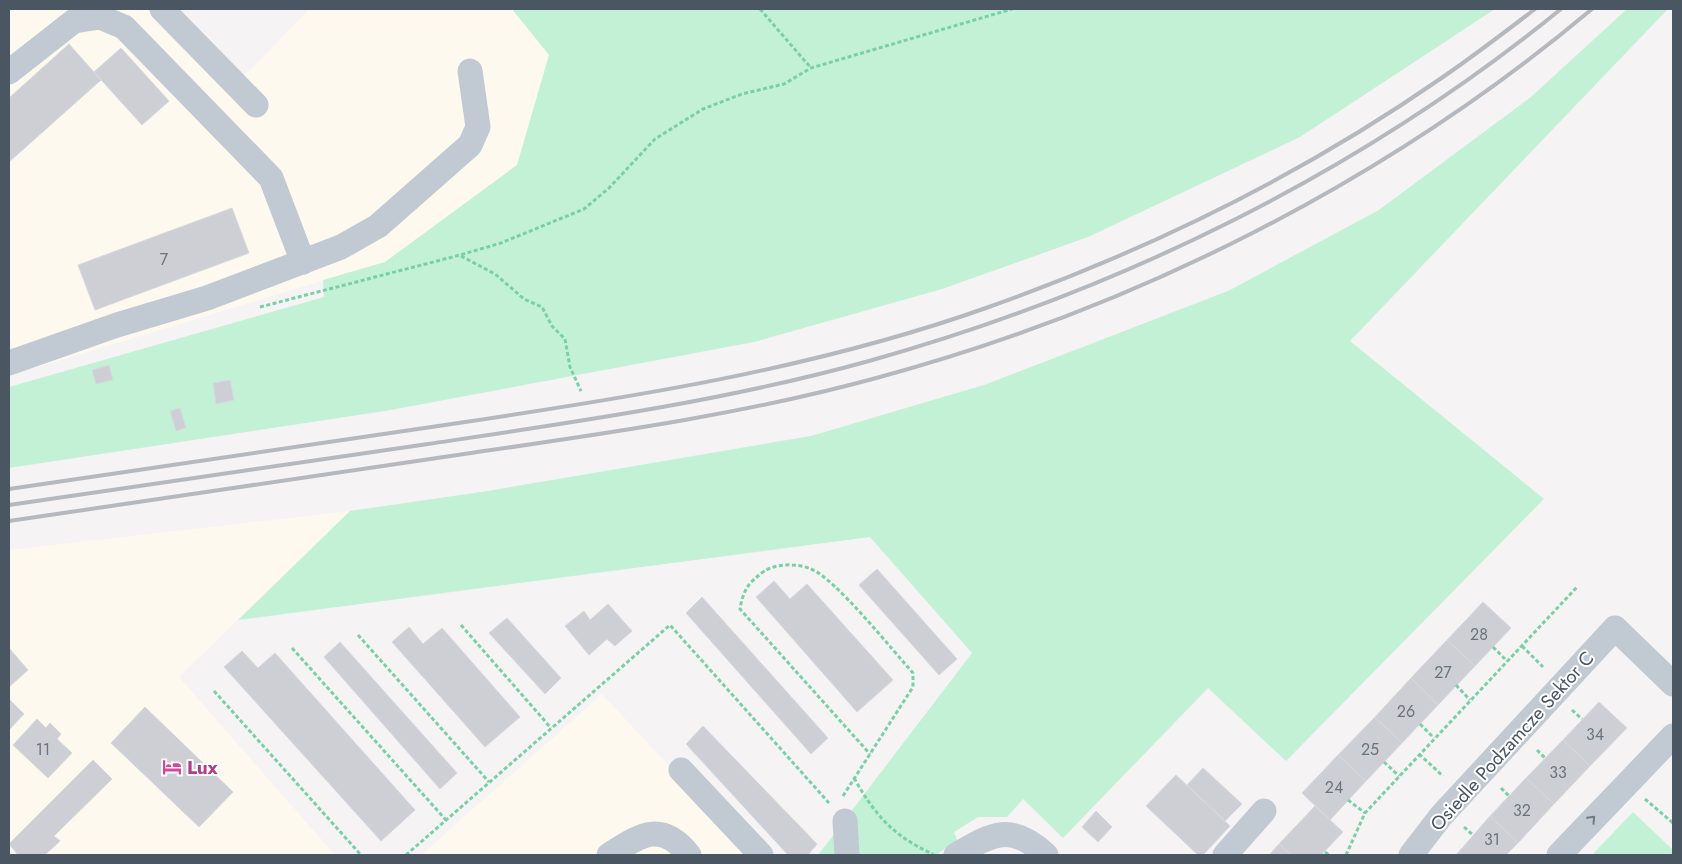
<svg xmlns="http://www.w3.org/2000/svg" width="1682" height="864" font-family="Jost,sans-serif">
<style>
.commercial{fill:#fdf9ef}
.green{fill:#c3f1d5}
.building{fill:#cdcfd5;stroke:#d7d9de}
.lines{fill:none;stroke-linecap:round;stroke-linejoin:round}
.path{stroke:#7ad0a6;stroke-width:3;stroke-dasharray:4 2.5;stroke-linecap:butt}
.minor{stroke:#c1cad2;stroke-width:25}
.rail{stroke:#b5b8bd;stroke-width:4}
.oneway{stroke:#6e7983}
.labels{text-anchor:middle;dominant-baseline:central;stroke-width:4;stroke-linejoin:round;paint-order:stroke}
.number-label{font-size:16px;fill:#6b747e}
.street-label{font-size:19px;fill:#4a5661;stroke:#fff}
.hotel-label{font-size:19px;font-weight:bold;fill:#b23c85;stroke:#fff;text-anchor:start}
</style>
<rect width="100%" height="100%" fill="#f5f3f3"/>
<g class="commercial">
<path d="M9 9H152L232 89 309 9H512L549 55 517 165 385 262 21 372 9 336Z"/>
<path d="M350 511 179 677 335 855H15L9 849V550Z"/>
<path d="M602 694 752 855H421Z"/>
</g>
<g class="green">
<path d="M512 9H1495L1300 137 1088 237 942 289 754 342 385 411 9 468V387L324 297 323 280 385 262 517 165 549 55Z"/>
<path d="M1627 9H1668L1350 341 1544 499 1286 761 1208 688 1063 838 1023 799 1007 817H978L954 832 957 840 936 855H855L850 813 972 653 870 537 238 620 350 511 488 491 811 436 984 385 1228 291 1379 210 1531 97Z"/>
<path d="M1633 812 1673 850V855H1592Z"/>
<path d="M835 833 841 855H818Z"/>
</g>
<g class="building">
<path d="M69 44 101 80 9 162V98Z"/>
<path d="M121 48 169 101 142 125 94 72Z"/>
<path d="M232 208 249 253 95 310 78 265Z"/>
<path d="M109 365 113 380 96 384 92 370Z"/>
<path d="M230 380 234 400 216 404 213 383Z"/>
<path d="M180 408 186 428 176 431 170 411Z"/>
<path d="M877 569 957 659 939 675 859 585Z"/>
<path d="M774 581 790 599 807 584 893 680 857 712 756 597Z"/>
<path d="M702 597 828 738 811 754 686 613Z"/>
<path d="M1483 602 1511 628 1475 666 1447 640Z"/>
<path d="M608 604 632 631 615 646 607 639 589 655 565 626 584 611 590 620Z"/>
<path d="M507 618 561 678 545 694 489 633Z"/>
<path d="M409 627 423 644 442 628 520 717 485 747 392 642Z"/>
<path d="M1447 640 1475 666 1438 705 1411 678Z"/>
<path d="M340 642 457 773 440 789 324 657Z"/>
<path d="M9 648 28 670 9 687Z"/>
<path d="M242 651 258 668 275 653 415 810 381 841 224 667Z"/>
<path d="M1411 678 1438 705 1402 743 1375 717Z"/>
<path d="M9 699 24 714 9 730Z"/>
<path d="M1599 702 1627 728 1590 766 1563 740Z"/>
<path d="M145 707 233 792 199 827 111 743Z"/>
<path d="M1375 717 1402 743 1366 781 1338 755Z"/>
<path d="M37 719 46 728 50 723 61 734 57 739 72 753 48 778 13 745Z"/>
<path d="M703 726 817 844 808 855H788L686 744Z"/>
<path d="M1563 740 1590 766 1554 804 1526 778Z"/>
<path d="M1338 755 1366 781 1330 820 1302 793Z"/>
<path d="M93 760 112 779 54 836 60 841 45 855H18L9 844Z"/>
<path d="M1203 768 1242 804 1225 821 1187 785Z"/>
<path d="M1176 775 1230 826 1203 855H1198L1146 806Z"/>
<path d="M1526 778 1554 804 1518 843 1490 816Z"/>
<path d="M1315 806 1343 832 1321 855H1291L1279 844Z"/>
<path d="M1096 811 1112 827 1098 842 1082 827Z"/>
<path d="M1490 816 1518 843 1506 855H1456Z"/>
<path d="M1279 844 1291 855H1269Z"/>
</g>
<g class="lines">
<g class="path">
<path d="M760 9 811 68"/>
<path d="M461 256 495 274 524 299 542 307 552 326 565 339 570 367 581 391"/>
<path d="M260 307 460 255 501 243 584 209 609 188 655 139 703 109 742 94 784 84 811 68 1012 9"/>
<path d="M461 625 551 728"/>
<path d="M358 635 489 782"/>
<path d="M1522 646 1543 667"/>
<path d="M1493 647 1507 661"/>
<path d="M292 648 446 820"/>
<path d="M1456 685 1470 700"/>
<path d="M214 691 361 855"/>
<path d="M1572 710 1582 719"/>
<path d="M1420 724 1434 738"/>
<path d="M1537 750 1545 758"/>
<path d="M1419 754 1443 776"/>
<path d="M1384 762 1399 776"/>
<path d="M854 778C875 815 893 836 933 854"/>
<path d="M1501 788 1509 796"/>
<path d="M843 796 913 687V673C893 651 835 578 811 569 797 563 776 563 763 572 748 583 743 591 740 609L870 754"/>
<path d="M1645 799 1673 823"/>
<path d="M1348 800 1365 813"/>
<path d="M1464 827 1473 835"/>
<path d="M1325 852 1329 855"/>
<path d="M406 855 670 625 829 803"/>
<path d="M1346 855 1365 813 1577 587"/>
</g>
<g class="minor">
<path d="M162 9 256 105"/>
<path d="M9 72 74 21 100 17 124 27 271 178 303 262"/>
<path d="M9 363 117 325 207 298 341 247 378 226 470 145 478 127 470 71"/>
<path d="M681 770 761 855"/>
<path d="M845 821 847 855"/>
<path d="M609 855C641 835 661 820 689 855"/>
<path d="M956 855C992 834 1011 822 1046 855"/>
<path d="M1225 855 1264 811"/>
<path d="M1411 855 1441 816 1615 628 1673 684"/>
<path d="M1559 855 1673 736"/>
</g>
<g class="rail">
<path d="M9 489C154 468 299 446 445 425 627 398 811 370 986 308 1147 251 1302 175 1443 77 1475 55 1505 32 1535 9"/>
<path d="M9 505C149 484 289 464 428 444 576 422 725 401 869 361 1119 291 1360 173 1561 9"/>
<path d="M9 521C163 498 317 476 471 453 609 433 746 414 880 377 1138 307 1387 181 1592 9"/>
</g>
</g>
<defs><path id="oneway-chevron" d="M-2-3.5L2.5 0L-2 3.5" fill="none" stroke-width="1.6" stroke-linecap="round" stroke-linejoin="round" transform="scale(1.25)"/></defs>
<use class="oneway" href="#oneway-chevron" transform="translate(1592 819) rotate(-47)"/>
<defs>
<g id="hotel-bare" transform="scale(1.5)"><path d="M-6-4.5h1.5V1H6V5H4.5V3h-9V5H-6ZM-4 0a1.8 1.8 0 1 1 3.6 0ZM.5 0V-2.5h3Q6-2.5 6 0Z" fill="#d1479c" stroke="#fff" stroke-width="2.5" paint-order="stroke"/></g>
</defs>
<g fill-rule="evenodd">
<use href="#hotel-bare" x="172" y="767"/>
</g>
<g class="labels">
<g class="number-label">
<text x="164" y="259">7</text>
<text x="1479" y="634">28</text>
<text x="1443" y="672">27</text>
<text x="1406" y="711">26</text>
<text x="1595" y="734">34</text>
<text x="43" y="749">11</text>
<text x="1370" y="749">25</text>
<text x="1558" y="772">33</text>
<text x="1334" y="787">24</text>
<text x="1522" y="810">32</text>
<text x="1492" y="839">31</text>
</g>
<g class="street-label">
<text transform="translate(1512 741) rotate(-48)">Osiedle Podzamcze Sektor C</text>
</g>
<g class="hotel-label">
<text x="187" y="767">Lux</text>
</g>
</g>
<rect width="1682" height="864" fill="none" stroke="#4a5661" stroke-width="20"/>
</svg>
